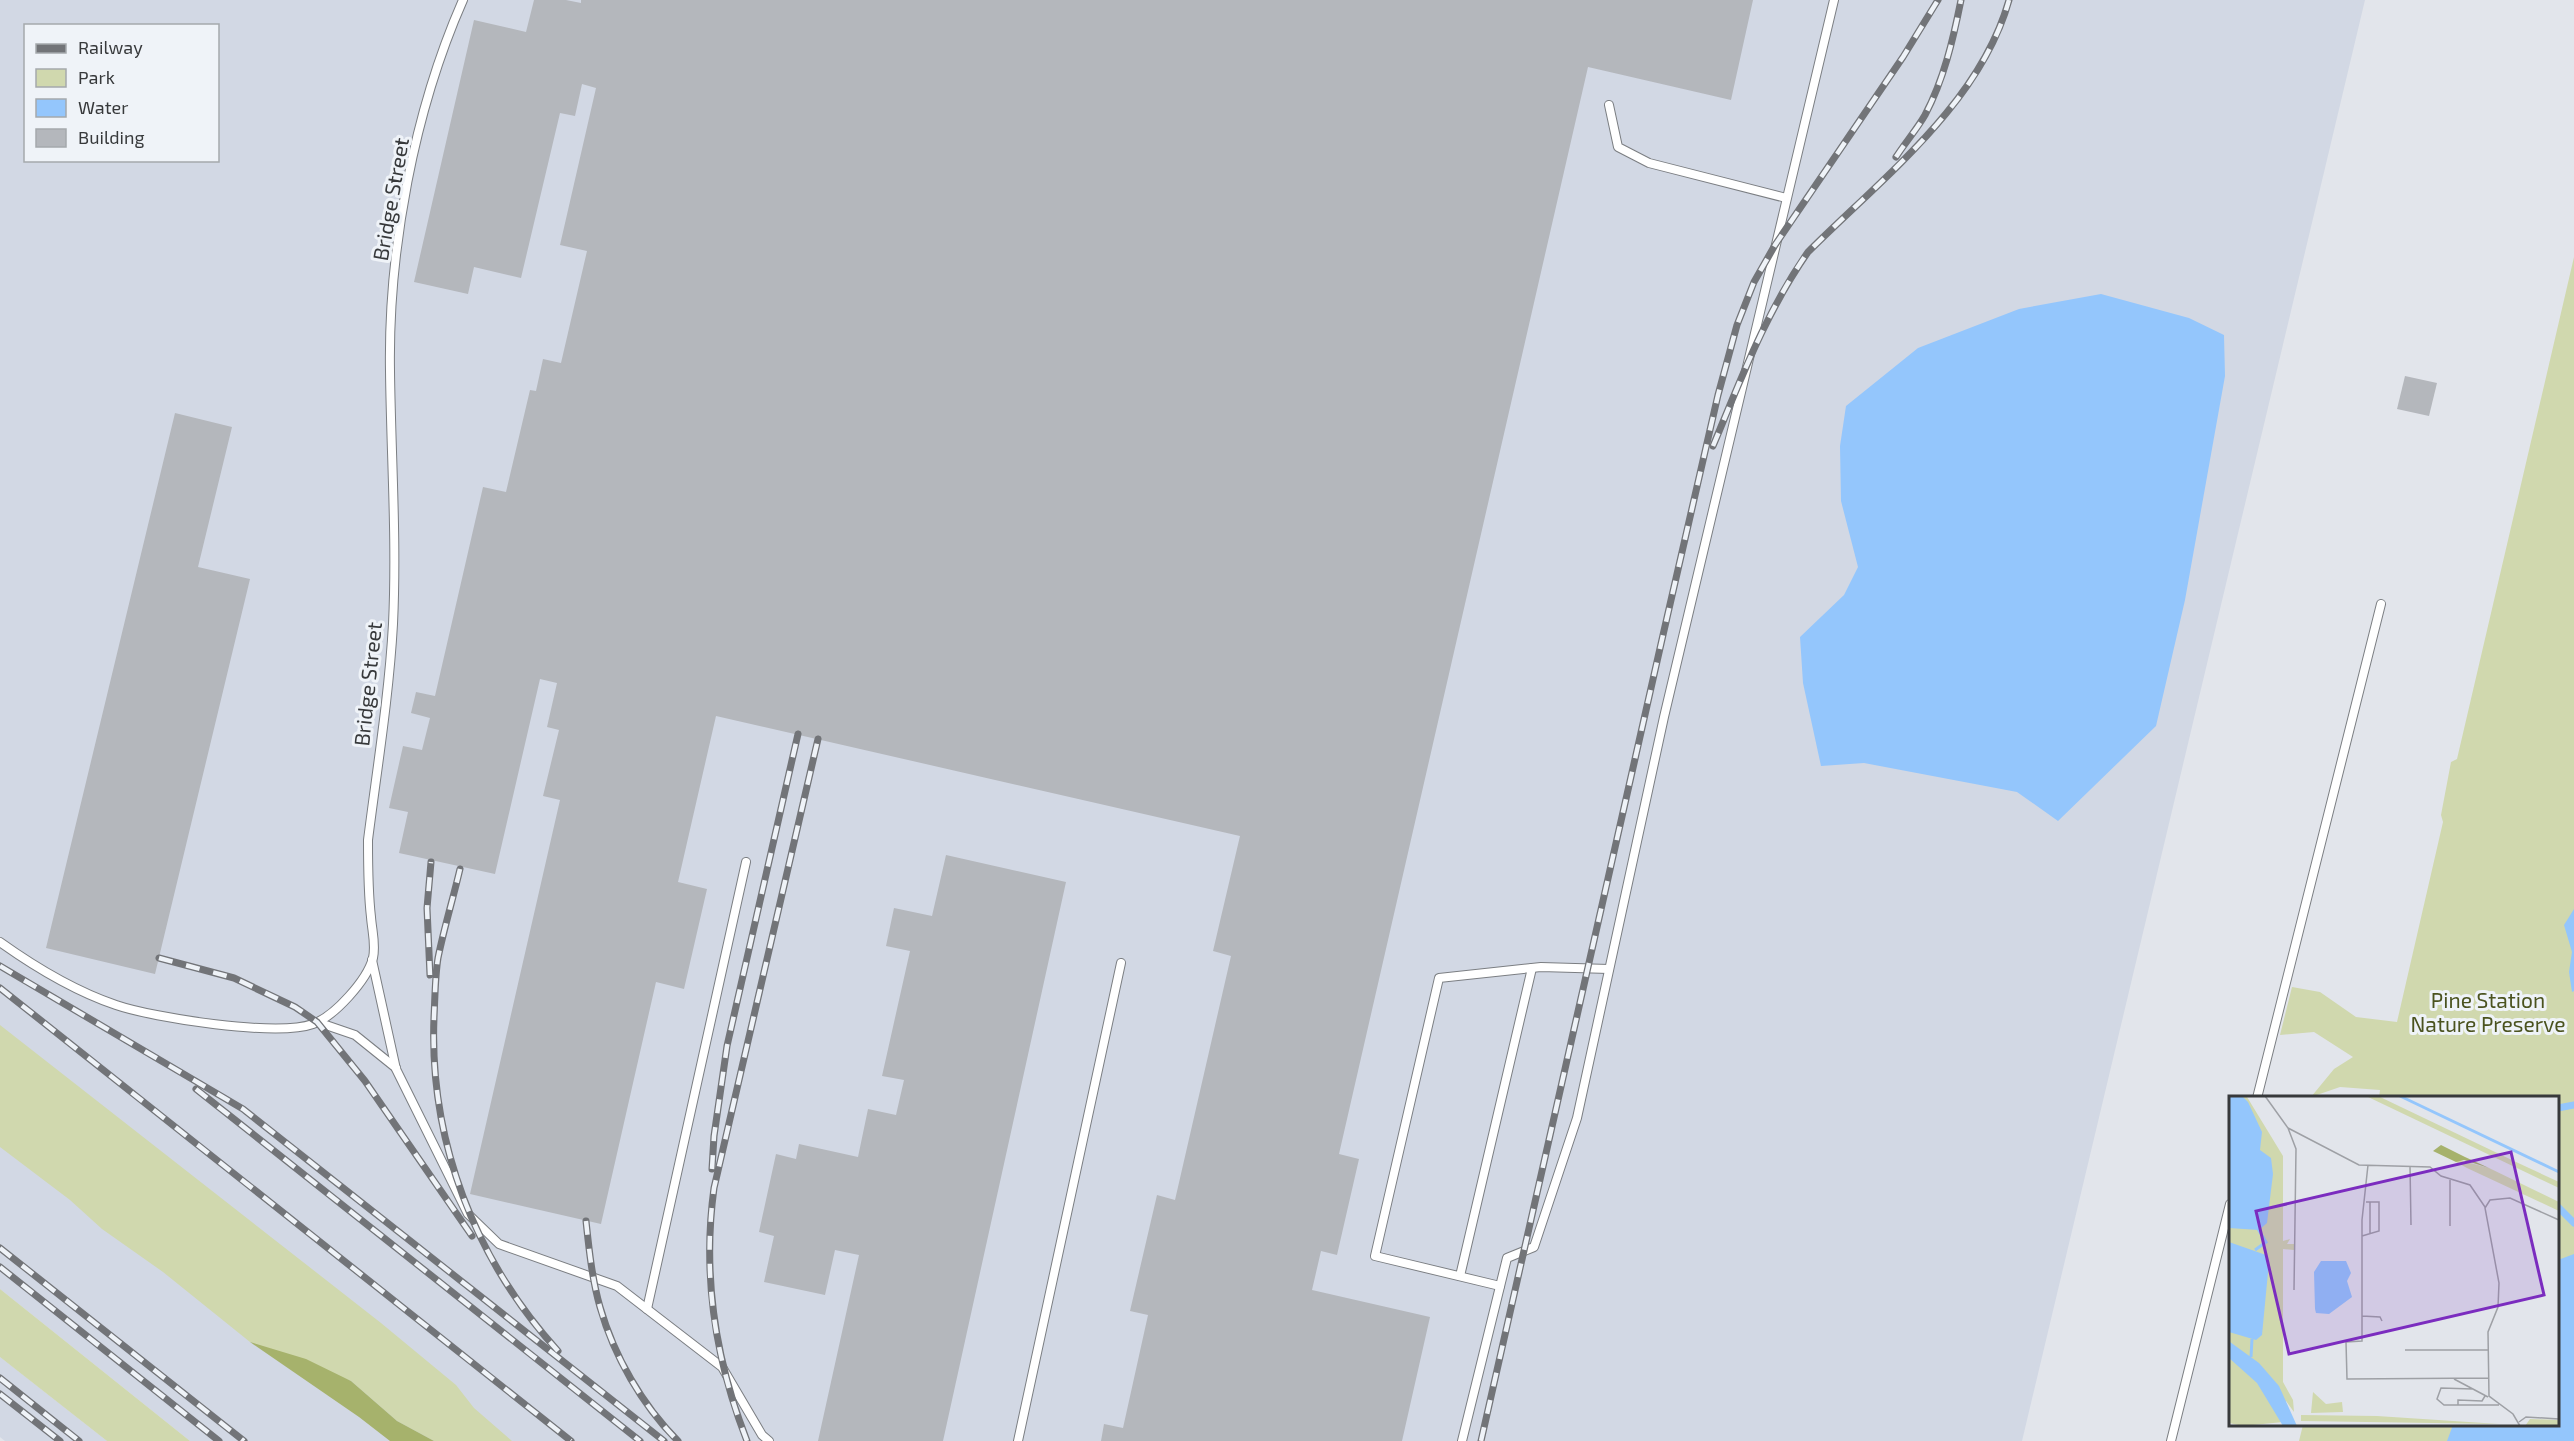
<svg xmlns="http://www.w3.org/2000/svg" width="2574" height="1441" font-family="'Exo 2',sans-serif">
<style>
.built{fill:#d2d8e4;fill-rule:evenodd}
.green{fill:#d0d8ae}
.forest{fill:#a6b26c}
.water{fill:#94c6fc}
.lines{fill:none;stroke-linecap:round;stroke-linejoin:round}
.stream{stroke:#94c6fc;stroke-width:7}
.building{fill:#b4b7bc}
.service-casing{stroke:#7b7e82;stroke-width:10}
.service{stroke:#fff;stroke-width:8}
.rail-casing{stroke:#727478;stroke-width:7}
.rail{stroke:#eff3f8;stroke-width:4.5;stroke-dasharray:14;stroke-linecap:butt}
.labels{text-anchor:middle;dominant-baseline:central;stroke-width:6;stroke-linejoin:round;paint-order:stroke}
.street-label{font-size:21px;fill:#37393b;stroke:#eff3f8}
.park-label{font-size:21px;fill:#4b531f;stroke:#eff3f8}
.inset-river{fill:none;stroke:#94c6fc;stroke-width:3}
.inset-road{fill:none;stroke:#9ea0a5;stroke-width:1.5}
.view{fill:#7b2cbf;fill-opacity:0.15;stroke:#7b2cbf;stroke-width:3}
.inset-edge{fill:none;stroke:#37393b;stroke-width:3}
</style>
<rect width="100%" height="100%" fill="#e2e5eb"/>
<g class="built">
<path d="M0 0H2365L2022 1441H190L0 1289ZM26 26H218V160H26Z"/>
<path d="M0 1357 4 1360 107 1441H5L0 1437Z"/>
</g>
<g class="green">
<path d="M2574 257V1441H2299L2303 1425 2558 1424V1098H2379L2380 1090 2340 1087 2311 1097 2334 1069 2353 1057 2314 1032 2280 1035 2292 987 2320 992 2356 1017 2397 1022 2443 822 2441 815 2451 762 2457 759Z"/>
<path d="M0 1025 381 1323 456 1385 474 1408 512 1441H434L397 1421 351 1381 250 1342 163 1272 102 1229 70 1200 0 1147Z"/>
<path d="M0 1289 190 1441H107L0 1357Z"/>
</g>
<path class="forest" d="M250 1342 306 1359 351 1381 397 1421 434 1441H390L359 1417Z"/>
<g class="water">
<path d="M2101 294 2189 318 2224 335 2225 376 2185 600 2156 726 2058 821 2017 792 1864 763 1821 766 1803 683 1800 637 1844 595 1858 567 1841 501 1840 446 1846 406 1918 348 2019 309Z"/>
<path d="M2574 909V991L2572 992 2569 972 2572 952 2564 925Z"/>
<path d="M2574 1254V1441H2447L2453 1425 2558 1424V1260Z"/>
</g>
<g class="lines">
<g class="stream">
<path d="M2558 1108 2574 1105"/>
<path d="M2558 1207 2574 1223"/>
</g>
</g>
<g class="building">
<path d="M534 0H566L581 3V0H1753L1731 100 1588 67 1339 1154 1359 1159 1337 1255 1321 1251 1312 1290 1430 1317 1402 1441H1101L1104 1424 1123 1428 1148 1315 1130 1311 1157 1195 1175 1200 1231 956 1213 951 1240 836 716 716 678 882 707 889 684 989 656 982 601 1224 470 1194 560 800 543 796 559 730 547 727 557 683 540 679 495 874 399 853 408 812 389 808 403 746 422 750 430 718 411 713 416 692 435 696 483 487 506 492 530 390 536 391 543 359 561 363 587 251 560 245 596 88 582 84 575 116 560 113 521 278 474 267 468 294 414 282 474 20 526 32Z"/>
<path d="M2405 376 2437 383 2429 416 2397 409Z"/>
<path d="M175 413 232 427 198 567 250 579 155 974 46 948Z"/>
<path d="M946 855 1066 882 943 1441H818L859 1255 835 1250 825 1295 764 1282 774 1236 759 1232 776 1154 796 1159 799 1144 858 1157 868 1109 896 1115 904 1080 882 1076 910 951 886 946 894 908 932 916Z"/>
</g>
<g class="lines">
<g class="service-casing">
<g id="service">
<path d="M1609 105 1618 147 1649 163 1786 198"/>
<path d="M0 942C35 967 75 991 116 1005 154 1018 277 1037 313 1024 335 1016 367 980 373 958 376 944 372 931 371 917 368 892 368 866 368 840 377 769 389 696 393 624 397 539 391 455 390 371 388 250 414 111 463 0"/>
<path d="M372 960 396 1069 468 1214 499 1244 617 1286 722 1367 762 1435 769 1441"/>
<path d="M317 1022 355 1035 396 1068"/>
<path d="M2257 1098 2381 604"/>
<path d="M1460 1276 1532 968"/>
<path d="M1500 1286 1375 1256 1439 978 1541 967 1609 969"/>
<path d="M647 1309 746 862"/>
<path d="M1018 1441 1121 963"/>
<path d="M1462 1441 1507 1258 1534 1247 1577 1118 1664 717 1834 0"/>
<path d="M2171 1441 2230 1204"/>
</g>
</g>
<use href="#service" class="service"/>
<g class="rail-casing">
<g id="rail">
<path d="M1896 157C1905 143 1917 129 1925 115 1944 79 1953 40 1961 0"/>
<path d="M1713 446C1741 379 1766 312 1808 252 1882 178 1980 104 2009 0"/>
<path d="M460 869C453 899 444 928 438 958 435 977 435 998 434 1017 429 1141 475 1260 558 1351"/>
<path d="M159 958 234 978 295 1007 317 1022 365 1081 472 1236"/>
<path d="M0 966 243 1109 664 1441"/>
<path d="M430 975 427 908 431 862"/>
<path d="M0 988 571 1441"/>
<path d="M196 1089 640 1441"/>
<path d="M712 1169 714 1136 727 1046 798 734"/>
<path d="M586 1221C589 1249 592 1279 600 1307 614 1356 642 1405 678 1441"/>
<path d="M0 1248 244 1441"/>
<path d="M0 1267 219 1441"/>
<path d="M0 1378 79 1441"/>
<path d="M0 1394 60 1441"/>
<path d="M747 1441C715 1359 702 1276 714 1188L818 739"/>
<path d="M1481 1441 1663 635 1718 395 1737 325 1754 282 1775 245 1903 57 1938 0"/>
</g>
</g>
<use href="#rail" class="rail"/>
</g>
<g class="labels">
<g class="street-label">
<text transform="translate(390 199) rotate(-80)">Bridge Street</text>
<text transform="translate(367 684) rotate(-84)">Bridge Street</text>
</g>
<g class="park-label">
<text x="2488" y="999">Pine Station<tspan x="2488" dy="24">Nature Preserve</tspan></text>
</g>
</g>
<g transform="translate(2229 1096)">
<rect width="330" height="330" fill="#e2e5eb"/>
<path d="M0 0 18 1 54 60V145L61 143 58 148H65V154L54 153V286L64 304 65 316 57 305 54 326 14 330 0 327ZM137 0H149L287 66 330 86V92ZM230 64 260 72 330 106V115L238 72 227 66ZM84 296 97 308 113 306 114 316 82 317ZM72 319 148 320 270 328 72 325ZM301 323 330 324V330H296Z" fill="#d0d8ae"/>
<path d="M212 49 236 61 260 72 235 64 227 66 204 55Z" fill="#a6b26c"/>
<path d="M0 0H13L19 6 33 36 31 54 42 62 44 78 38 127 30 134 0 132ZM0 146 37 159 40 166 33 239 27 244 0 236ZM92 165H117L122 177 118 185 123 201 100 218 87 217 86 213 85 176ZM1 246 30 267 50 290 68 330H54L28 287 0 262Z" fill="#94c6fc"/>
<path class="inset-river" d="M171 0 330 76M26 154 37 146 29 133M22 261 23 243"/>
<path class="inset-road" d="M36 0 59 32 67 53 65 194M59 32 130 69 201 71 212 80 241 89 256 111M139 69 133 124V245L117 246 118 283 260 282M181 70 182 129M221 84V130M141 138V106M133 140 150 135V106H137M133 220 151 221 153 225M176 254H260M225 283 259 301M244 293 212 292 208 303 215 309H270M229 309V304L253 305 256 300M290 326 297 321 330 323M53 330H131M291 330 284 318 260 300 259 236 269 211 270 187 256 112 261 104 281 102 330 124"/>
<path class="view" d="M282 56 315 199 60 258 27 115Z"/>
<rect width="330" height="330" class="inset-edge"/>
</g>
<rect x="24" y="24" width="195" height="138" fill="#eff3f8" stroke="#a5a9ac" stroke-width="1.5"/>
<rect x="36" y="44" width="30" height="9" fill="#727478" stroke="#a5a9ac" stroke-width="1.5"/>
<text x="78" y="54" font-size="18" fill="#37393b">Railway</text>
<rect x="36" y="69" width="30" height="18" fill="#d0d8ae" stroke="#a5a9ac" stroke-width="1.5"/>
<text x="78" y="84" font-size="18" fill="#37393b">Park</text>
<rect x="36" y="99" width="30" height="18" fill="#94c6fc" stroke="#a5a9ac" stroke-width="1.5"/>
<text x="78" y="114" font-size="18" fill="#37393b">Water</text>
<rect x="36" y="129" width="30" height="18" fill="#b4b7bc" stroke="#a5a9ac" stroke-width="1.5"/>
<text x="78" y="144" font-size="18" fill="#37393b">Building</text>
</svg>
